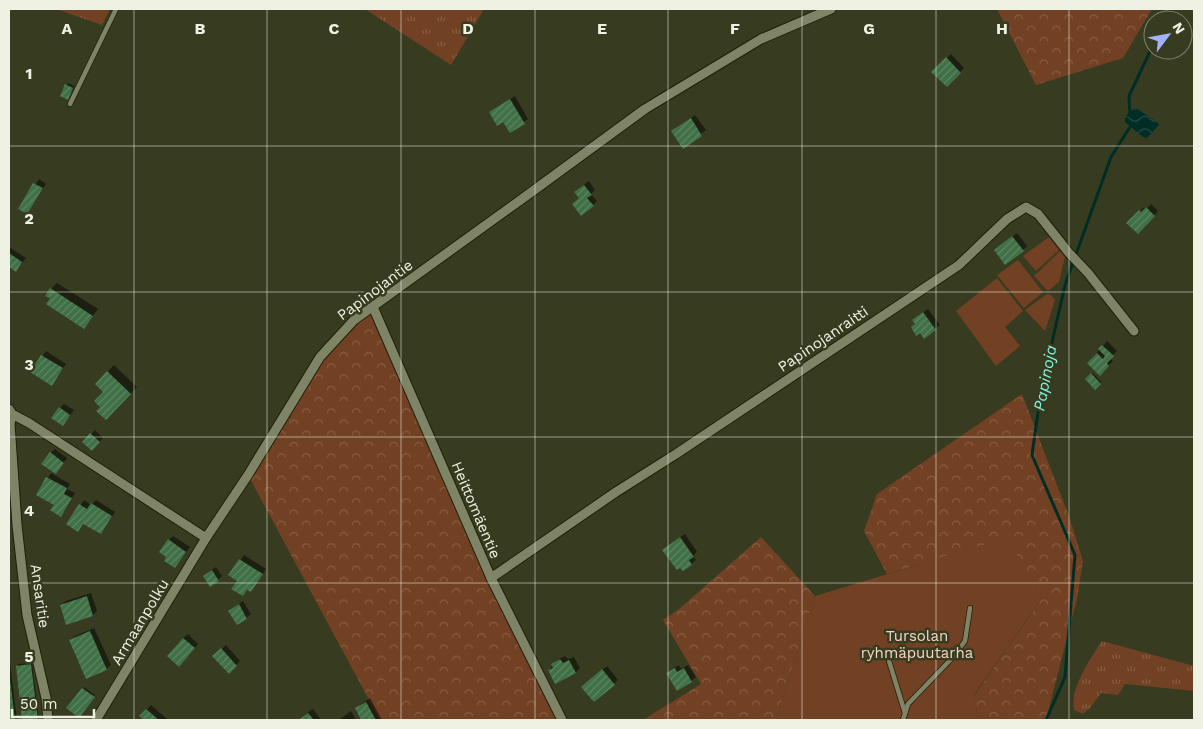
<svg xmlns="http://www.w3.org/2000/svg" width="1203" height="729" font-family="'Work Sans',sans-serif">
<style>
.grass{fill:url(#grass-tufts)}
.forest{fill:url(#forest-crowns)}
.garden{fill:#724123}
.water{fill:url(#water-waves)}
.shadow{fill:#0007}
.lines{fill:none;stroke-linecap:round;stroke-linejoin:round}
.stream{stroke:#002d25;stroke-width:3}
.building{fill:url(#building-hatch)}
.service-casing{stroke:#1f2108;stroke-width:6}
.minor-casing{stroke:#1f2108;stroke-width:11}
.service{stroke:#808467;stroke-width:4.5}
.minor{stroke:#808467;stroke-width:9}
.grid{fill:none;stroke:#eff2e2;stroke-width:1;stroke-opacity:0.55}
.labels{text-anchor:middle;dominant-baseline:central;stroke-width:5;stroke-linejoin:round;paint-order:stroke}
.street-label{font-size:15px;fill:#eff2e2;stroke:#373b20}
.park-label{font-size:15px;fill:#f6d4c2;stroke:#373b20}
.water-label{font-size:16px;font-style:italic;fill:#7ff5de;stroke:#373b20}
.grid-label{font-size:16px;text-anchor:middle;font-weight:bold;fill:#eff2e2;stroke:#373b20;stroke-width:5;stroke-linejoin:round;paint-order:stroke}
</style>
<defs>
<pattern id="grass-tufts" width="24" height="20" patternUnits="userSpaceOnUse" patternTransform="scale(1.25)"><rect width="24" height="20" fill="#724123"/><path d="M3 7l-1-3M5 7V3M7 7l1-3M15 17l-1-3M17 17v-4M19 17l1-3" fill="none" stroke="#865d43"/></pattern>
<pattern id="forest-crowns" width="20" height="18" patternUnits="userSpaceOnUse" patternTransform="scale(1.25)"><rect width="20" height="18" fill="#724123"/><path d="M2 6a3 3 0 1 1 6 0M12 15a3 3 0 1 1 6 0" fill="none" stroke="#865d43"/></pattern>
<pattern id="water-waves" width="16" height="10" patternUnits="userSpaceOnUse" patternTransform="scale(1.25)"><rect width="16" height="10" fill="#002d25"/><path d="M0 5q4-4 8 0t8 0" fill="none" stroke="#264c44"/></pattern>
<pattern id="building-hatch" width="6" height="6" patternUnits="userSpaceOnUse" patternTransform="scale(1.25)"><rect width="6" height="6" fill="#407046"/><path d="M-1 1l2-2M0 6l6-6M5 7l2-2" fill="none" stroke="#5c8560"/></pattern>
</defs>
<rect width="100%" height="100%" fill="#373b20"/>
<g class="grass">
<path d="M56 9H110L102 25Z"/>
<path d="M365 9H484L451 65Z"/>
<path d="M1102 641 1194 666V691L1125 684 1118 695 1101 693 1090 708 1083 714 1074 710C1070 688 1090 659 1102 641Z"/>
</g>
<g class="forest">
<path d="M997 9H1152L1123 58 1036 85Z"/>
<path d="M373 307 491 578 562 720H380L248 475 320 357Z"/>
<path d="M1022 394 1070 519 1083 561 1077 599 1046 720H978L974 696 1042 598 1007 539 887 574 864 531 877 494Z"/>
<path d="M761 537 815 596 776 720H643L701 684 663 620 678 610Z"/>
</g>
<g class="garden">
<path d="M1049 237 1059 250 1036 271 1023 256Z"/>
<path d="M1060 251 1065 257 1059 282 1048 291 1034 276Z"/>
<path d="M1018 260 1043 292 1024 308 997 275Z"/>
<path d="M997 278 1023 311 1005 327 1020 346 996 366 956 311Z"/>
<path d="M1047 294 1051 295 1055 300 1045 331 1025 310Z"/>
<path d="M1007 538 1042 598 974 695 978 720H776L815 596Z"/>
</g>
<path class="water" d="M1136 108 1157 122 1159 125 1147 138 1143 137 1125 122C1124 116 1130 110 1136 108Z"/>
<g class="shadow">
<path d="M951 54 964 68 947 86 933 72Z"/>
<path d="M68 83 74 86 69 97 66 85Z"/>
<path d="M515 96 528 119 510 131 504 120 490 112Z"/>
<path d="M695 115 706 130 683 147 673 131Z"/>
<path d="M39 179 46 184 27 212 20 208Z"/>
<path d="M589 181 595 190 591 194 597 201 593 205 580 198V188Z"/>
<path d="M1151 204 1158 211 1138 233 1128 223 1144 207 1146 209Z"/>
<path d="M1017 233 1027 246 1023 250H995Z"/>
<path d="M9 247 26 258 16 270 9 266Z"/>
<path d="M57 283 98 309 84 327 51 298V289Z"/>
<path d="M928 309 940 325 935 329 920 331 916 324 918 316Z"/>
<path d="M1107 341 1117 351 1110 358 1113 361 1100 374 1088 363Z"/>
<path d="M46 351 66 364 52 384 32 371Z"/>
<path d="M114 365 137 387 106 419 102 406 104 392 96 384Z"/>
<path d="M1093 373 1101 382 1095 388 1086 379Z"/>
<path d="M64 404 74 410 63 424 60 408Z"/>
<path d="M95 430 103 438 92 449 84 442Z"/>
<path d="M55 449 67 458 60 468 50 453Z"/>
<path d="M51 473 70 484 67 489 75 493 65 511 61 515 55 504 38 494Z"/>
<path d="M84 500 91 505 96 500 115 512 101 533 84 523 78 530 68 524Z"/>
<path d="M685 534 697 552 693 556 696 560 683 570 668 546Z"/>
<path d="M173 536 190 547 175 567 168 557 169 540Z"/>
<path d="M244 555 266 569 255 586 251 591 248 589 243 595 239 580 230 575Z"/>
<path d="M216 567 222 576 218 580 209 572Z"/>
<path d="M91 593 97 611 93 615 67 623 61 605 66 601Z"/>
<path d="M243 601 251 614 246 618 230 611Z"/>
<path d="M94 628 111 665 106 669 70 640 75 636Z"/>
<path d="M188 634 198 644 183 661V638Z"/>
<path d="M226 645 240 661 229 672 214 656Z"/>
<path d="M9 656 17 720H9Z"/>
<path d="M565 656 568 659 574 657 580 668 576 672 549 670 557 660Z"/>
<path d="M32 663 39 720H23L17 666 19 664Z"/>
<path d="M679 665 681 669 688 665 696 677 691 681 667 673Z"/>
<path d="M607 666 618 680 614 684 587 683Z"/>
<path d="M84 687 95 695 80 715 83 689Z"/>
<path d="M370 698 382 720H363L356 708Z"/>
<path d="M151 705 168 720H145L141 716Z"/>
<path d="M313 709 321 720H298L300 718Z"/>
<path d="M351 711 355 718 353 720H339Z"/>
</g>
<g class="lines">
<g class="stream">
<path d="M1165 20 1170 9"/>
<path d="M1130 116 1129 96 1153 45"/>
<path d="M1046 720 1065 677 1075 555 1032 455 1041 391 1065 285 1111 157 1130 127 1132 126"/>
</g>
</g>
<g class="building">
<path d="M946 57 961 73 947 87 931 72Z"/>
<path d="M65 84 73 88 68 100 60 96Z"/>
<path d="M510 99 525 124 510 133 503 122 497 126 489 112Z"/>
<path d="M691 118 702 136 683 149 671 131Z"/>
<path d="M33 183 43 188 27 214 18 209Z"/>
<path d="M584 185 592 195 587 198 594 206 581 216 572 204 579 198 574 192Z"/>
<path d="M1146 207 1155 216 1138 234 1126 223 1139 210 1141 212Z"/>
<path d="M1012 236 1024 251 1005 265 994 250Z"/>
<path d="M9 253 22 262 16 272 9 267Z"/>
<path d="M50 288 93 316 84 329 46 304 50 298 45 296Z"/>
<path d="M923 312 936 330 924 339 920 333 916 336 911 327 915 324 912 320Z"/>
<path d="M1102 345 1114 356 1107 363 1109 366 1100 376 1087 363 1097 353 1103 359 1105 356 1098 349Z"/>
<path d="M41 355 63 368 52 386 30 372Z"/>
<path d="M107 371 131 394 106 420 96 411 100 407 94 401 103 392 95 384Z"/>
<path d="M1091 373 1101 384 1095 390 1085 379Z"/>
<path d="M59 407 70 415 63 426 51 418Z"/>
<path d="M90 433 100 442 92 451 82 442Z"/>
<path d="M50 452 64 463 56 474 41 464Z"/>
<path d="M46 477 67 488 64 494 72 498 61 517 50 510 54 505 36 495Z"/>
<path d="M91 503 112 516 101 534 83 524 78 532 66 524 79 504 87 509Z"/>
<path d="M680 537 694 557 689 560 692 565 683 571 680 568 677 570 662 550Z"/>
<path d="M168 539 186 552 175 568 164 561 166 557 159 552Z"/>
<path d="M239 559 263 574 251 592 247 590 243 596 231 589 237 581 228 575Z"/>
<path d="M212 570 219 581 210 587 203 576Z"/>
<path d="M87 596 93 616 66 625 60 605Z"/>
<path d="M239 604 247 619 237 625 228 611Z"/>
<path d="M90 631 107 670 86 679 69 640Z"/>
<path d="M183 638 195 648 179 667 167 656Z"/>
<path d="M221 648 237 666 229 674 212 656Z"/>
<path d="M560 659 563 663 569 660 576 673 555 684 548 670 553 668 551 664Z"/>
<path d="M31 664 38 720H22L16 666Z"/>
<path d="M675 668 677 672 684 668 692 682 677 691 666 673Z"/>
<path d="M602 669 615 685 594 702 581 687Z"/>
<path d="M9 679H10L15 720H9Z"/>
<path d="M82 688 95 697 79 718 66 708Z"/>
<path d="M366 702 376 720H361L355 708Z"/>
<path d="M146 709 159 720H144L139 716Z"/>
<path d="M308 713 314 720H298Z"/>
</g>
<g class="lines">
<g class="service-casing">
<g id="service">
<path d="M70 104 116 9"/>
<path d="M889 661 905 713"/>
<path d="M903 720 908 704 954 656 965 641 970 608"/>
</g>
</g>
<g class="minor-casing">
<g id="minor">
<path d="M373 307 491 578 562 720"/>
<path d="M9 409 12 414 29 423 206 538 248 475 320 357 354 320 526 196 645 109 761 39 831 9"/>
<path d="M12 414 10 424 17 525 27 615 46 698 48 720"/>
<path d="M491 578 616 492 676 454 959 265 1007 219 1026 207 1038 214 1069 253 1088 273 1134 331"/>
<path d="M96 720 206 538"/>
</g>
</g>
<use href="#service" class="service"/>
<use href="#minor" class="minor"/>
</g>
<path class="grid" d="M134 9V720M267 9V720M401 9V720M535 9V720M668 9V720M802 9V720M936 9V720M1069 9V720M9 146H1194M9 292H1194M9 437H1194M9 583H1194"/>
<g class="labels">
<g class="street-label">
<text transform="translate(375 290) rotate(-37)">Papinojantie</text>
<text transform="translate(823 339) rotate(-34)">Papinojanraitti</text>
<text transform="translate(476 510) rotate(67)">Heittomäentie</text>
<text transform="translate(40 596) rotate(82)">Ansaritie</text>
<text transform="translate(140 622) rotate(-59)">Armaanpolku</text>
</g>
<g class="park-label">
<text x="917" y="636">Tursolan<tspan x="917" dy="17">ryhmäpuutarha</tspan></text>
</g>
<g class="water-label">
<text transform="translate(1045 378) rotate(-79)">Papinoja</text>
</g>
</g>
<g class="grid-label">
<text x="67" y="34">A</text>
<text x="200" y="34">B</text>
<text x="334" y="34">C</text>
<text x="468" y="34">D</text>
<text x="602" y="34">E</text>
<text x="735" y="34">F</text>
<text x="869" y="34">G</text>
<text x="1002" y="34">H</text>
<text x="29" y="79">1</text>
<text x="29" y="224">2</text>
<text x="29" y="370">3</text>
<text x="29" y="516">4</text>
<text x="29" y="662">5</text>
</g>
<rect width="1203" height="729" fill="none" stroke="#eff2e2" stroke-width="20"/>
<g transform="translate(1168 35) rotate(58)"><circle r="24" fill="#373b20" stroke="#81846e"/>
<path d="M0-4L9 19L0 12L-9 19Z" fill="#a3b2fd"/>
<text y="-8" font-size="14" font-weight="bold" text-anchor="middle" fill="#eff2e2">N</text>
</g>
<path d="M12 709v8h82v-8" fill="none" stroke="#eff2e2" stroke-width="2.5"/>
<text x="20" y="709" font-size="15" fill="#eff2e2" stroke="#373b20" stroke-width="4" paint-order="stroke">50 m</text>
</svg>
